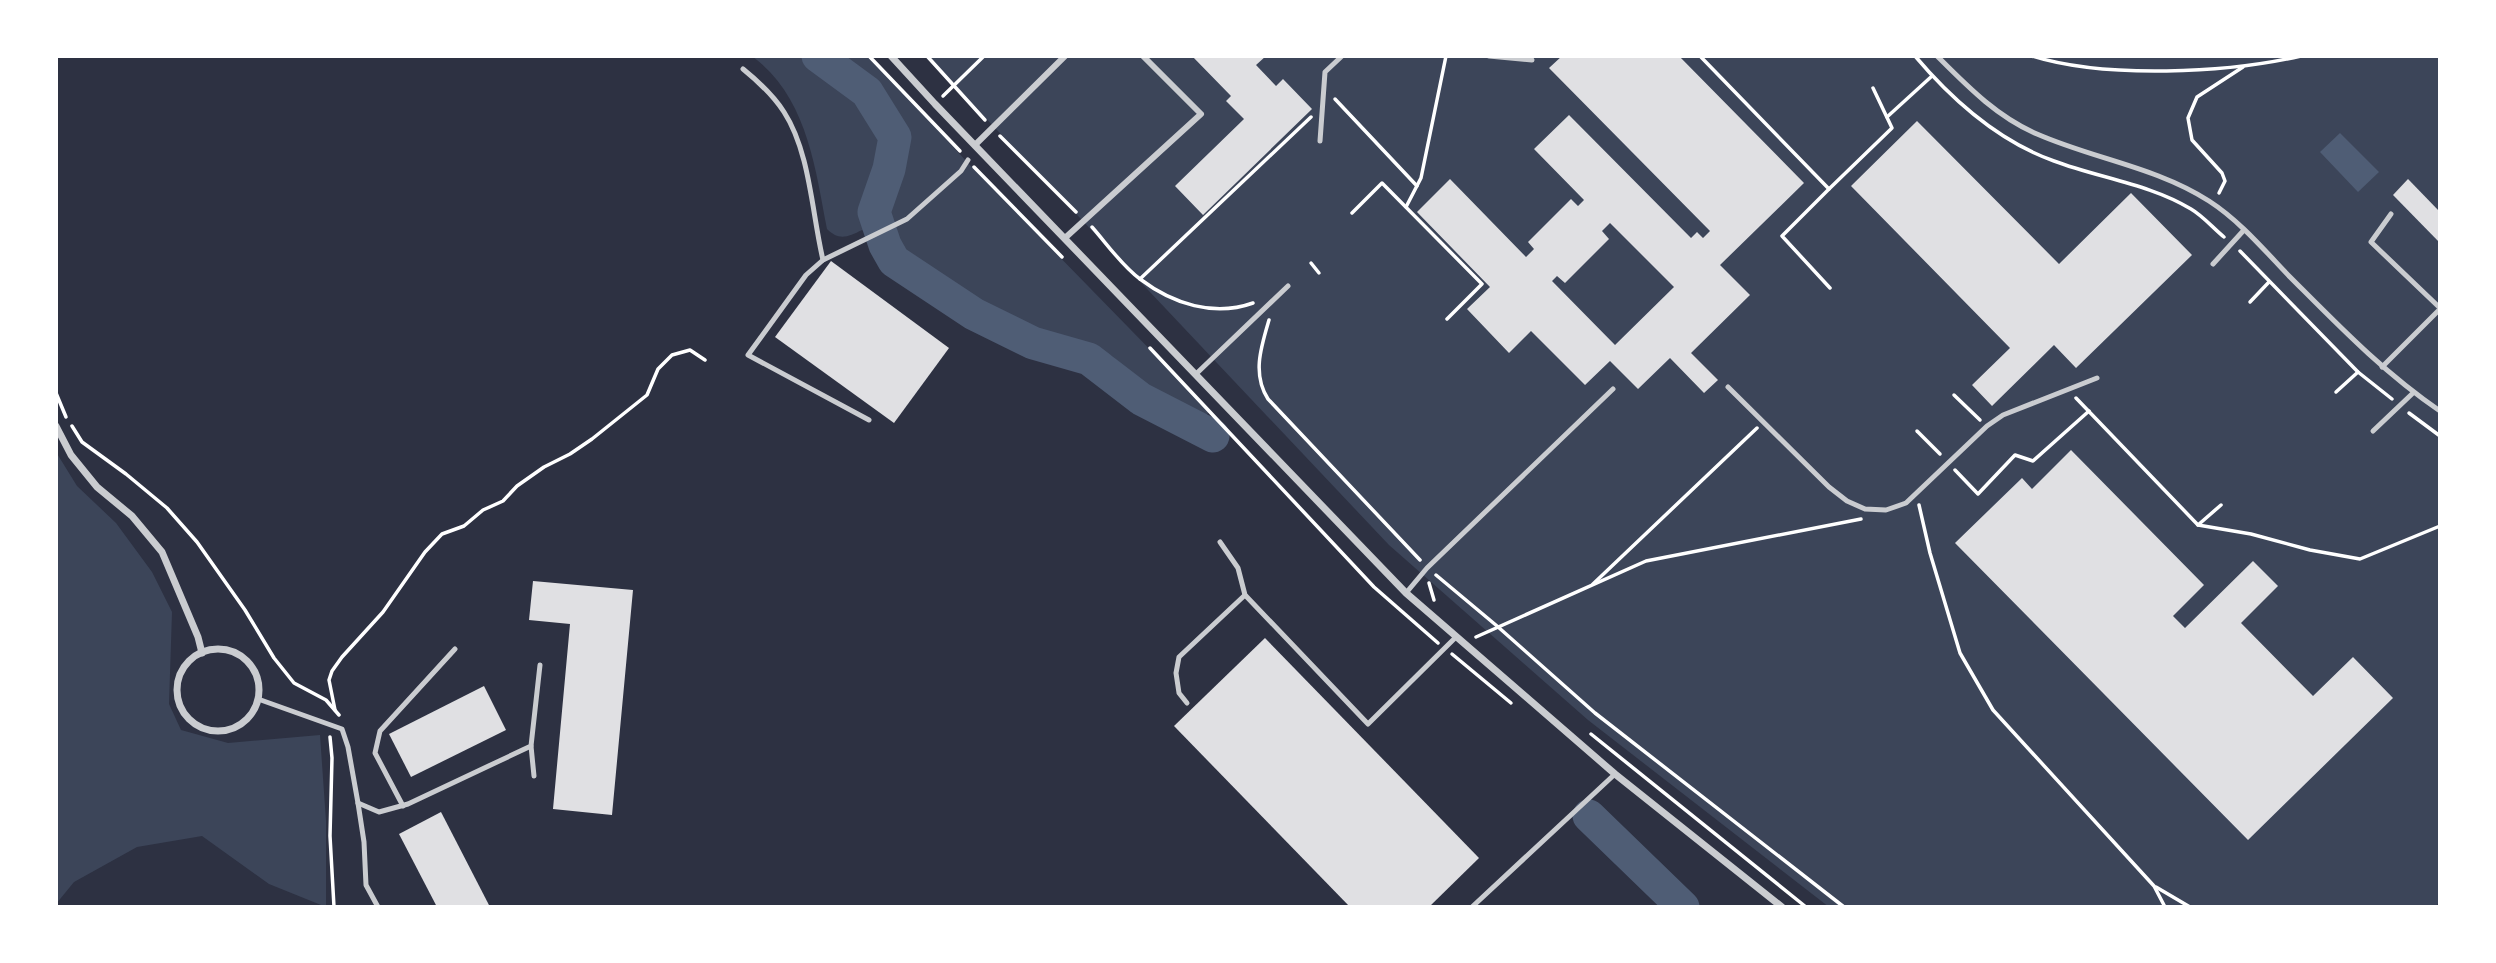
<svg xmlns="http://www.w3.org/2000/svg" width="2496" height="963" font-family="'IBM Plex Serif',serif">
<style>
.green{fill:#3c4559}
.water{fill:#4f5d75}
.lines{fill:none;stroke-linecap:round;stroke-linejoin:round}
.river{stroke:#4f5d75;stroke-width:33}
.building{fill:#e0e0e3;fill-rule:evenodd}
.path{stroke:#fff;stroke-width:3.5}
.service{stroke:#caccd0;stroke-width:5}
.pedestrian{stroke:#caccd0;stroke-width:6}
.minor{stroke:#caccd0;stroke-width:7}
</style>
<rect width="100%" height="100%" fill="#2d3142"/>
<g class="green">
<path d="M752 56H870L967 162 1210 411 1199 423 1169 405 1112 356 1087 345 1039 333 988 311 901 251 862 230C848 237 839 241 827 229 815 166 807 97 752 56Z"/>
<path d="M927 56H2440V900L2436 907H1829L1588 720 1389 545Z"/>
<path d="M56 452 77 486 116 523 152 572 172 612 169 704 181 730 228 743 320 735 326 821V907L269 884 202 836 137 847 74 882 56 904Z"/>
</g>
<path class="water" d="M2340 133 2379 172 2358 192 2320 152Z"/>
<g class="lines">
<g class="river">
<path d="M818 56 867 92 895 137 889 169 874 212 885 245 894 261 974 314 1033 343 1089 359 1141 399 1213 436"/>
<path d="M1589 816 1683 907"/>
</g>
</g>
<g class="building">
<path d="M1192 56H1266L1256 65 1276 86 1283 79 1312 109 1203 215 1175 186 1244 119 1226 101 1231 96Z"/>
<path d="M1562 56H1679L1804 183 1720 265 1750 295 1691 353 1718 380 1704 393 1670 358 1638 389 1610 361 1585 385 1531 331 1509 353 1467 309 1490 287 1417 212 1450 179 1526 257 1534 249 1528 242 1571 199 1578 206 1584 200 1534 149 1569 115 1691 238 1697 232 1703 238 1710 231 1549 68ZM1610 223 1674 287 1615 345 1552 281 1557 276 1565 283 1609 239 1602 231Z"/>
<path d="M1917 121 2059 264 2131 193 2192 255 2076 368 2054 345 1992 406 1972 385 2010 348 1851 186Z"/>
<path d="M2408 179 2440 212V243L2393 195Z"/>
<path d="M831 261 949 348 894 423 775 337Z"/>
<path d="M2071 450 2204 585 2173 616 2185 628 2253 561 2278 586 2241 623 2313 696 2353 657 2393 698 2248 840 1955 543 2022 478 2032 489Z"/>
<path d="M533 581 633 590 612 815 553 809 570 624 529 620Z"/>
<path d="M1265 638 1479 858 1429 907H1350L1174 726Z"/>
<path d="M484 686 506 730 411 777 389 734Z"/>
<path d="M441 812 490 907H437L399 834Z"/>
</g>
<g class="lines">
<g class="path">
<path d="M869 56 960 151"/>
<path d="M927 56 985 120"/>
<path d="M1700 56 1829 189 1892 128 1873 88"/>
<path d="M1915 56C1953 101 1998 141 2054 161 2099 178 2150 184 2191 209 2203 216 2213 228 2224 237"/>
<path d="M2032 56C2105 79 2228 73 2301 56"/>
<path d="M943 96 984 56"/>
<path d="M1335 99 1417 186"/>
<path d="M1887 117 1932 76"/>
<path d="M1000 136 1076 212"/>
<path d="M974 167 1062 257"/>
<path d="M1829 189 1782 236 1830 288"/>
<path d="M2219 193 2225 181 2222 173 2192 140 2188 118 2197 97 2243 67"/>
<path d="M1406 207 1421 178 1446 56"/>
<path d="M1352 213 1382 183 1482 284 1447 319"/>
<path d="M1092 227C1107 244 1122 266 1140 279 1173 304 1214 317 1253 303"/>
<path d="M2240 251 2358 372 2392 399"/>
<path d="M1311 263 1319 273"/>
<path d="M1140 279 1311 117"/>
<path d="M2250 302 2269 282"/>
<path d="M1269 320C1261 347 1252 374 1268 399L1420 560"/>
<path d="M1150 348 1374 587 1438 643"/>
<path d="M2336 392 2358 372"/>
<path d="M56 393 66 417"/>
<path d="M1954 395 1980 420"/>
<path d="M2076 398 2198 525 2251 534 2310 550 2360 559 2440 526"/>
<path d="M2409 413 2440 436"/>
<path d="M72 426 82 442 126 474 167 508 197 542 245 610 274 658 294 683 326 700 339 715"/>
<path d="M1917 431 1940 454"/>
<path d="M1955 470 1978 494 2015 455 2033 461 2089 411"/>
<path d="M1919 505 1930 553 1960 653 1993 710 2154 886 2165 907"/>
<path d="M2198 525 2221 505"/>
<path d="M1436 575 1497 626 1595 713 1844 907"/>
<path d="M1429 583 1434 600"/>
<path d="M1593 584 1757 428"/>
<path d="M1476 637 1646 561 1861 519"/>
<path d="M1452 654 1511 703"/>
<path d="M335 710 329 680 332 671 342 657 383 612 425 552 442 534 464 526 483 510 503 501 517 486 544 467 570 454 592 439 647 395 658 369 672 355 690 350 705 360"/>
<path d="M1591 734 1806 907"/>
<path d="M330 737 332 758 330 836 334 907"/>
<path d="M2156 887 2190 907"/>
</g>
<g class="service">
<path d="M1489 56 1532 60"/>
<path d="M1937 56C1967 86 1997 117 2037 134 2094 159 2156 167 2209 201 2240 221 2265 251 2290 277 2338 325 2384 373 2440 411"/>
<path d="M743 69C759 82 773 95 784 112 810 152 812 214 823 260"/>
<path d="M1320 141 1325 72 1342 56"/>
<path d="M2391 214 2371 242 2440 308"/>
<path d="M2213 264 2244 230"/>
<path d="M2382 367 2440 309"/>
<path d="M1196 374 1288 286"/>
<path d="M1728 387 1829 487 1847 501 1865 509 1886 510 1906 503 1987 426 2003 415 2097 378"/>
<path d="M869 420 748 355 806 275 823 260 907 219 961 171 968 160"/>
<path d="M2373 431 2413 393"/>
<path d="M1220 542 1238 568 1245 595 1368 724 1456 637"/>
<path d="M1406 593 1427 568 1613 389"/>
<path d="M258 699 342 729 348 747 358 803 364 842 366 885 378 907"/>
<path d="M1187 703 1179 693 1176 673 1179 657 1245 595"/>
<path d="M531 746 534 776"/>
<path d="M358 803 379 812 408 804 531 746 540 665"/>
<path d="M403 806 375 753 380 731 455 649"/>
<path d="M1472 907 1615 774"/>
</g>
<g class="pedestrian">
<path d="M975 145 1065 56"/>
<path d="M1065 238 1201 114 1143 56"/>
</g>
<g class="minor">
<path d="M891 56 935 104 1406 593 1615 774 1782 907"/>
<path d="M56 426 71 455 97 487 132 516 162 552 198 637 202 653"/>
<circle cx="218" cy="690" r="41"/>
</g>
</g>
<rect width="2496" height="963" fill="none" stroke="#ffffff" stroke-width="116"/>
</svg>
